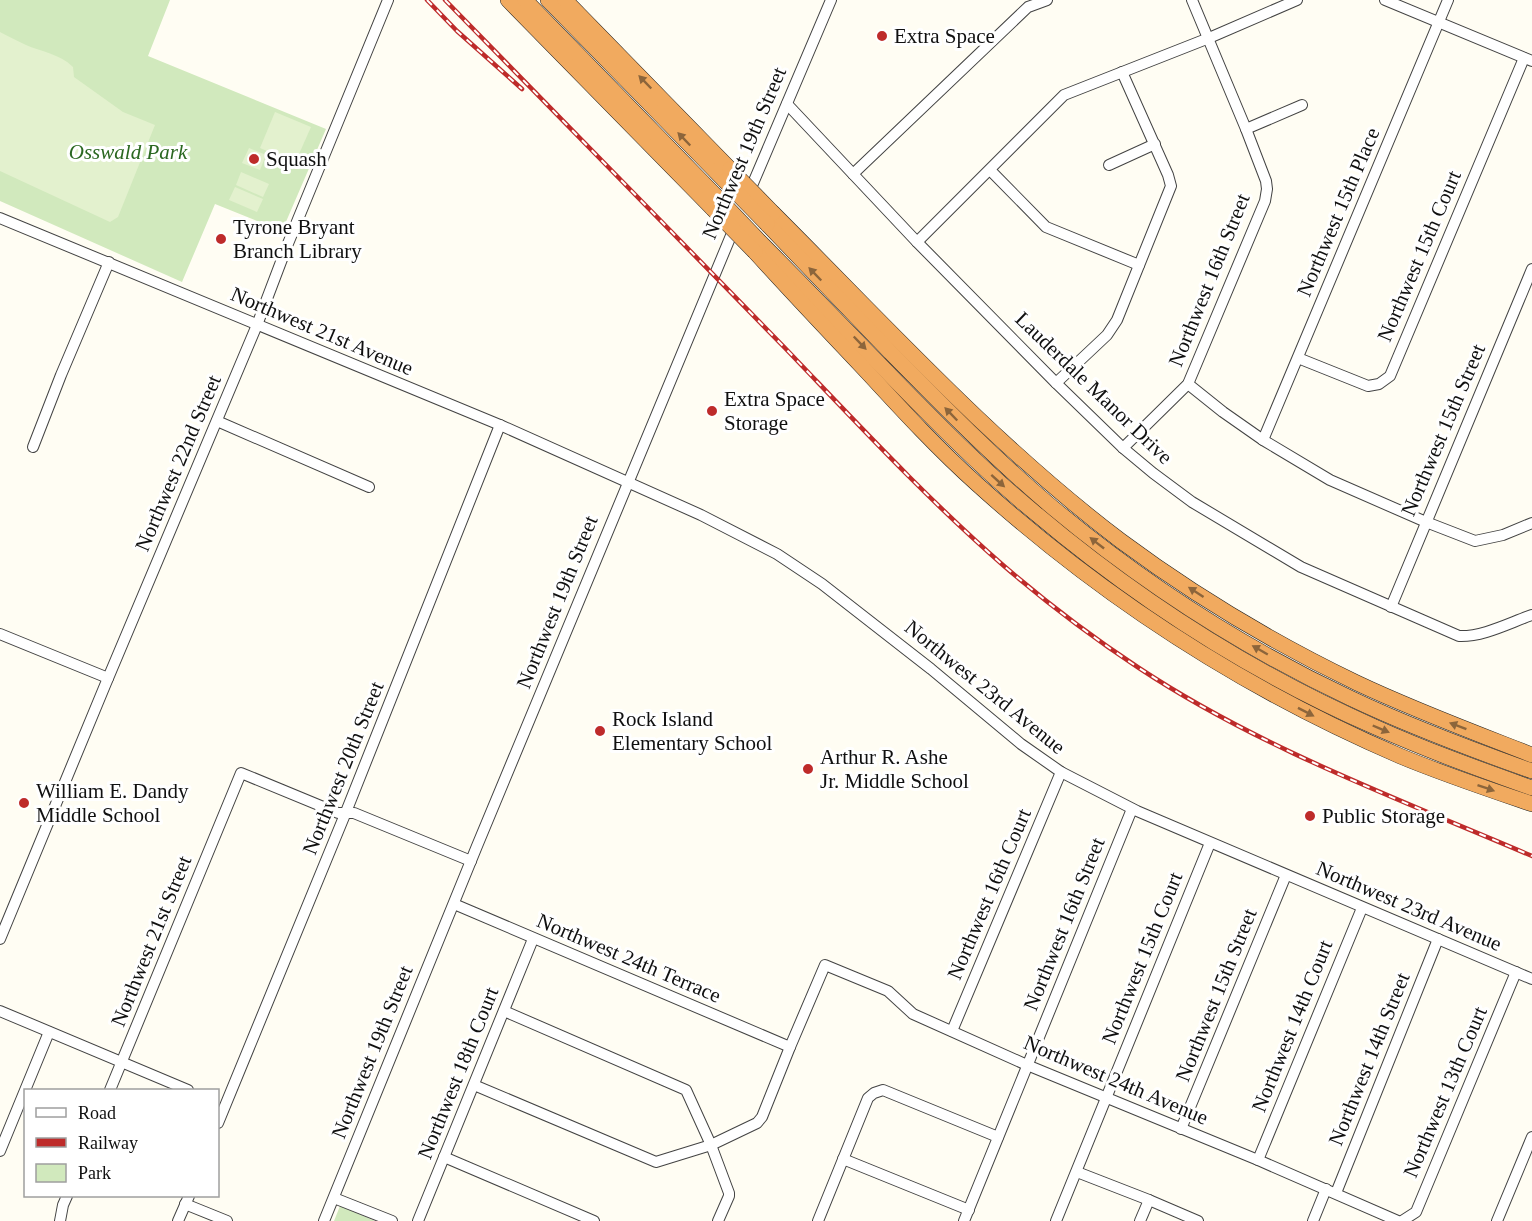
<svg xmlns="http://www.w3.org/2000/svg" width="1532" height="1221" font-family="Georgia,serif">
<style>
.green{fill:#d1e9bd}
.pitch{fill:#e3f1ce}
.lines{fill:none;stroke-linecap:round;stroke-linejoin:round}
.minor-casing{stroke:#434343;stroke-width:12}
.highway-casing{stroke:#212121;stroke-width:16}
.minor{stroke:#fff;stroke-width:10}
.highway{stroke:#f1aa5f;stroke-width:15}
.rail-casing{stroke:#be2b2a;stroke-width:4.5}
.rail{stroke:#fff;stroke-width:2;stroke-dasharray:7;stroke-linecap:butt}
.highway-bridge-casing{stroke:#212121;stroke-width:16;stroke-linecap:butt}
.highway-bridge{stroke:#f1aa5f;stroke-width:15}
.oneway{fill:#8c653b}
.poi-dot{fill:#be2b2a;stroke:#fff;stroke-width:2}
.labels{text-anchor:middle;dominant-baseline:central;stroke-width:6;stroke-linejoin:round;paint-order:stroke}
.poi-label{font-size:21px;fill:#101010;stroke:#fff;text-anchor:start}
.park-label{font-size:21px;font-style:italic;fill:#2b6821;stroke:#fff}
.street-label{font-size:21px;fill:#101010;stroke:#fff}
</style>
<rect width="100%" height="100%" fill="#fffdf3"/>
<g class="green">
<path d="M0 0H170L148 56 326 129 282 231 215 204 182 282 0 201Z"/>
<path d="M340 1206 375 1221H334Z"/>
</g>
<g class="pitch">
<path d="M0 32C8 36 17 41 26 45 42 52 60 54 73 67L74 77 123 112 155 125 118 217 110 222 0 171Z"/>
<path d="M275 112 311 127 295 163 260 148Z"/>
<path d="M249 148 266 155 260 170 242 163Z"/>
<path d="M241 172 269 184 263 197 236 185Z"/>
<path d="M235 187 263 199 257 212 229 200Z"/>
</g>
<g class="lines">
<g class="minor-casing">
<g id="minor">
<path d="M1385 0 1532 61"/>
<path d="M787 104 917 242 1056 383 1123 448 1153 473 1192 502 1301 567 1459 636C1483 637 1509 623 1532 615"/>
<path d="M1246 129 1302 105"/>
<path d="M1109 165 1155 144"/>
<path d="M990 170 1046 227 1139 265"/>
<path d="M853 174 1028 7 1047 0"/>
<path d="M748 195 831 0"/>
<path d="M0 218 500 425 701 515 777 554 822 584 931 669 1021 744 1061 772 1137 811 1532 979"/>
<path d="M917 242 1064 95 1209 38 1297 0"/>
<path d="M1298 358 1368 386 1379 384 1390 376 1524 58"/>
<path d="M1056 383 1107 335 1117 320 1171 186 1168 175 1122 72"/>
<path d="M1188 384 1223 412 1263 440 1330 480 1426 522 1475 541 1503 535 1532 523"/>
<path d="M217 421 369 487"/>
<path d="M1263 440 1448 0"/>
<path d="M33 447 61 375 109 262"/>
<path d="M1123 448 1188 384 1265 201 1267 189 1266 181 1246 129 1192 0"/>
<path d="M1391 607 1532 269"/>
<path d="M0 634 108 678"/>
<path d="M454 904 790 1047"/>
<path d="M0 939 106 683 257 325 287 246 388 0"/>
<path d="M0 1011 188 1090"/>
<path d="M504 1011 686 1090 711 1145 729 1193V1196L718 1221"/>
<path d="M952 1031 1061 772"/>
<path d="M474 1085 656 1162 711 1145 757 1123 762 1117 790 1047 825 965 888 991 913 1014 1027 1065 1258 1160 1398 1221"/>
<path d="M110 1090 241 773 338 813H354L471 861"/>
<path d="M218 1123 346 812 500 425"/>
<path d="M1181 1129 1286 875"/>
<path d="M0 1151 49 1032"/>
<path d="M444 1157 594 1221"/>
<path d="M843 1159 969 1210"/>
<path d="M1258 1160 1362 908"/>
<path d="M1077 1172 1149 1200 1198 1221"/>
<path d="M1336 1193 1438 939"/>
<path d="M334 1198 392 1221"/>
<path d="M185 1204 227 1221"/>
<path d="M60 1221 63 1205 67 1196"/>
<path d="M178 1221 189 1196"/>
<path d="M324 1221 477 846 735 226"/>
<path d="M418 1221 533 939"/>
<path d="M818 1221 868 1098 874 1093 883 1090 998 1137"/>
<path d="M964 1221 1132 809"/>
<path d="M1056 1221 1210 843"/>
<path d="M1140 1221 1149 1200"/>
<path d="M1313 1221 1326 1189"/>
<path d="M1402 1221 1416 1212 1516 972"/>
<path d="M1497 1221 1532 1137"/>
</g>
</g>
<g class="highway-casing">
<g id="highway">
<path d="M508 0 713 209"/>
<path d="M525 0 718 198"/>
<path d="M548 0 725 181"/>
<path d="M565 0 730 169"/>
<path d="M773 213C885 325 994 445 1121 541 1195 596 1274 643 1357 683 1414 710 1473 732 1532 755"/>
<path d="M767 224C808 267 849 309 890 352 943 406 995 459 1052 507 1143 583 1244 648 1350 698 1409 726 1470 749 1532 771"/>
<path d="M760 242C804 286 847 331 891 376 937 423 983 470 1034 512 1137 599 1252 673 1375 727 1426 750 1479 769 1532 788"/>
<path d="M755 252C792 293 830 333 868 373 903 411 938 449 977 484 1102 597 1244 689 1400 756 1443 774 1488 789 1532 804"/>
</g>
</g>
<use href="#minor" class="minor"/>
<use href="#highway" class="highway"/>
<g class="rail-casing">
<g id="rail">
<path d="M427 0 457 31 522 89"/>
<path d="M445 0C558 116 672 232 785 348 856 422 926 498 1004 566 1047 603 1092 637 1139 668 1260 748 1399 799 1532 856"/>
</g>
</g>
<use href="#rail" class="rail"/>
<g class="highway-bridge-casing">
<g id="highway-bridge">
<path d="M730 169 773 213"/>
<path d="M725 181 767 224"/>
<path d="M718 198 760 242"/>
<path d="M713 209 755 252"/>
</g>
</g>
<use href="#highway-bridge" class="highway-bridge"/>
</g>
<defs><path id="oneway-solid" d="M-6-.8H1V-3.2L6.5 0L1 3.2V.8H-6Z" transform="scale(1.5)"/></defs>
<g class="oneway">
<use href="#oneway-solid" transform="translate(645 82) rotate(-134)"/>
<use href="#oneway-solid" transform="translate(684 139) rotate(-134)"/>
<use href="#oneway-solid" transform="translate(815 274) rotate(-134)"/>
<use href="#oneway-solid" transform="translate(860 343) rotate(46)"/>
<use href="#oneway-solid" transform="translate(951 414) rotate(-134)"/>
<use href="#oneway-solid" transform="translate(998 481) rotate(42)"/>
<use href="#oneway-solid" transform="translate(1097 543) rotate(-142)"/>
<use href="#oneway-solid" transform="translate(1196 592) rotate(-147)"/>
<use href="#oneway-solid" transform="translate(1260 650) rotate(-150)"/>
<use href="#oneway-solid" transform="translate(1306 712) rotate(27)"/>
<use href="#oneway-solid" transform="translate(1458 726) rotate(-159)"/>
<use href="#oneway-solid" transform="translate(1381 729) rotate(23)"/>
<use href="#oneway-solid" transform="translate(1486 788) rotate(19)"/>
</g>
<g class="poi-dot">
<circle cx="882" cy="36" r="6"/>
<circle cx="254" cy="159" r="6"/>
<circle cx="221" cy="239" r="6"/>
<circle cx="712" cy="411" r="6"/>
<circle cx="600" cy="731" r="6"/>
<circle cx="808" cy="769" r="6"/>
<circle cx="24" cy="803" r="6"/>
<circle cx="1310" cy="816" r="6"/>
</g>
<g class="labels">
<g class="poi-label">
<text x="894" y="36">Extra Space</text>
<text x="266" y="159">Squash</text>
<text x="233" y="227">Tyrone Bryant<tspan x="233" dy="24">Branch Library</tspan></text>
<text x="724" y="399">Extra Space<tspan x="724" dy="24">Storage</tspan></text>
<text x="612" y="719">Rock Island<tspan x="612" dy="24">Elementary School</tspan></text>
<text x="820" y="757">Arthur R. Ashe<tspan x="820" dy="24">Jr. Middle School</tspan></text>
<text x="36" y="791">William E. Dandy<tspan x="36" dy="24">Middle School</tspan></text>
<text x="1322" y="816">Public Storage</text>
</g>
<g class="park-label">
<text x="128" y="152">Osswald Park</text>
</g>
<g class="street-label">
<text transform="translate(744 153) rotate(-67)">Northwest 19th Street</text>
<text transform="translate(1338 212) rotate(-67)">Northwest 15th Place</text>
<text transform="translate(1419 256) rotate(-67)">Northwest 15th Court</text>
<text transform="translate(1209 280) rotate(-68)">Northwest 16th Street</text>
<text transform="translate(322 331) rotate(23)">Northwest 21st Avenue</text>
<text transform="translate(1094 388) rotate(44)">Lauderdale Manor Drive</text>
<text transform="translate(1443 430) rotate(-67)">Northwest 15th Street</text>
<text transform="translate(178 463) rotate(-67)">Northwest 22nd Street</text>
<text transform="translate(557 602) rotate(-68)">Northwest 19th Street</text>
<text transform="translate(985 687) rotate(39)">Northwest 23rd Avenue</text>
<text transform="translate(343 768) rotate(-68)">Northwest 20th Street</text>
<text transform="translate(989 894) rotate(-67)">Northwest 16th Court</text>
<text transform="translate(1409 906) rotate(23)">Northwest 23rd Avenue</text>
<text transform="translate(1064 924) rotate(-68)">Northwest 16th Street</text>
<text transform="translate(151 941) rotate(-68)">Northwest 21st Street</text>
<text transform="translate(629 958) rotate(23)">Northwest 24th Terrace</text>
<text transform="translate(1142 958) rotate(-68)">Northwest 15th Court</text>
<text transform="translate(1216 995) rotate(-68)">Northwest 15th Street</text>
<text transform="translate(1292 1026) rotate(-68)">Northwest 14th Court</text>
<text transform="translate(372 1052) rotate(-68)">Northwest 19th Street</text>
<text transform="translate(1369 1059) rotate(-68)">Northwest 14th Street</text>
<text transform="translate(458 1073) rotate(-68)">Northwest 18th Court</text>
<text transform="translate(1116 1080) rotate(23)">Northwest 24th Avenue</text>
<text transform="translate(1445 1092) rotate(-67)">Northwest 13th Court</text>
</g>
</g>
<rect x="24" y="1089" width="195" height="108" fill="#ffffff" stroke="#9f9f9f" stroke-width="1.5"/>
<rect x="36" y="1108" width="30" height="9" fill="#ffffff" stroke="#9f9f9f" stroke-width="1.5"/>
<text x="78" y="1119" font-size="18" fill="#101010">Road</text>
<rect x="36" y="1138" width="30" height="9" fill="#be2b2a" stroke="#9f9f9f" stroke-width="1.5"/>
<text x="78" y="1149" font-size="18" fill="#101010">Railway</text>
<rect x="36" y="1164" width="30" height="18" fill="#d1e9bd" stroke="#9f9f9f" stroke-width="1.5"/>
<text x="78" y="1179" font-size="18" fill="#101010">Park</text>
</svg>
